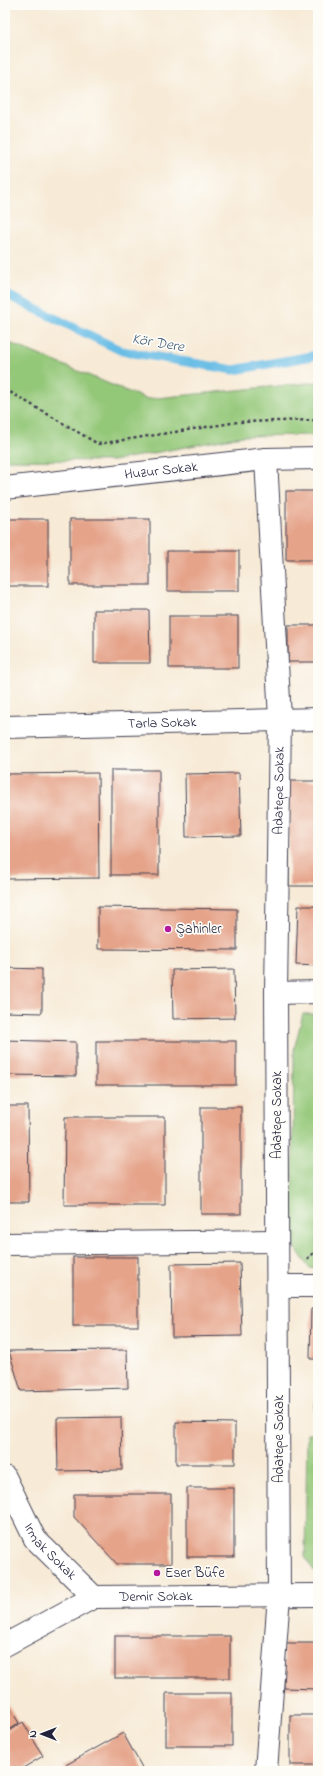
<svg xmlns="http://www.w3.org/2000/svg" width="323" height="1776" font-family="'Indie Flower',sans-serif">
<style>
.green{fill:#94c879;stroke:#5b755a}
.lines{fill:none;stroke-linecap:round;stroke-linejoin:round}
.stream{stroke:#6abee6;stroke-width:9}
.building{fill:#e5a389}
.minor-casing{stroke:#424052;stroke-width:24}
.path{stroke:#424052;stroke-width:2.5;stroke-dasharray:3 3;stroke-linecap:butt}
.minor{stroke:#fff;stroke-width:22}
.poi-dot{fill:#b5179e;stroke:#fdfcf7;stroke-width:1.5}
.labels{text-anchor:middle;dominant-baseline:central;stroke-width:3.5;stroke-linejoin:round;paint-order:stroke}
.street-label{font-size:14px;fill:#22223b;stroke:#fdfcf7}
.poi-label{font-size:14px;fill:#22223b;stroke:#fdfcf7;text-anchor:start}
.water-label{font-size:15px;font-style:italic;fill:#3b5977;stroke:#fdfcf7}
</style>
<rect width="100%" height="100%" fill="#fdfcf7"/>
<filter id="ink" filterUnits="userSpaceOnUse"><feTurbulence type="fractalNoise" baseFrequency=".025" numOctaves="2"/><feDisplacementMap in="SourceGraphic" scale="8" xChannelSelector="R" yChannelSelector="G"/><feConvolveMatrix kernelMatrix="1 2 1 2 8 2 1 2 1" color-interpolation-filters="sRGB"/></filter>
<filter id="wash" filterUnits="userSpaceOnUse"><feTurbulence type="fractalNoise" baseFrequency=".012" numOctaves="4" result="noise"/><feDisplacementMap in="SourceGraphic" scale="16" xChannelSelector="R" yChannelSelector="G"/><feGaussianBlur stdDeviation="0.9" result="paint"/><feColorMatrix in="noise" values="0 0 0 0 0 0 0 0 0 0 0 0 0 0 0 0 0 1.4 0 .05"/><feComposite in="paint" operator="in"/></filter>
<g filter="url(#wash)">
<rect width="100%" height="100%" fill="#f7ead6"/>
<g class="green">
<path d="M5 341 146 399 318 382V435L242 436 113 461 5 460Z"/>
<path d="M303 1014H318V1269L309 1268 292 1242 294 1049Z"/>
<path d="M307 1433H318V1571H314L305 1557Z"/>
</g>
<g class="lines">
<path class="stream" d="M5 294 122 351 234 370 318 355"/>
</g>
<g id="blocks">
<g class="building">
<rect x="286" y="491" width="32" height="69"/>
<rect x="5" y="519" width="43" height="67"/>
<rect x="70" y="519" width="80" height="66"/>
<rect x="167" y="551" width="72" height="40"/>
<path d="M94 610H149L150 663H94Z"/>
<rect x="169" y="616" width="69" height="52"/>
<rect x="288" y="625" width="30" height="37"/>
<rect x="111" y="770" width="48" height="105"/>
<path d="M98 773 99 878 5 879V774Z"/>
<path d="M239 773 241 836 186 837 185 774Z"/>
<rect x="289" y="781" width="29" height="105"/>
<path d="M298 906H318V966L296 965Z"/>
<path d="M98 907 237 909V950L98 949Z"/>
<path d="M5 968 42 969V1013L5 1012Z"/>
<path d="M234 969 235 1018 173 1019 172 970Z"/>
<path d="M5 1040 76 1042V1076L5 1075Z"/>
<rect x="96" y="1041" width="140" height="44"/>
<path d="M5 1106H28L29 1202H5Z"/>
<rect x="201" y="1107" width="40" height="107"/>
<path d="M65 1117H165V1205H64Z"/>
<rect x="73" y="1257" width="65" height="69"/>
<path d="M240 1263 242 1336 172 1337 171 1264Z"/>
<path d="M311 1309H318V1359H310Z"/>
<path d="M127 1350 128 1388 21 1391 9 1351Z"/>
<path d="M315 1400H318V1430H316Z"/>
<path d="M121 1417 122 1470 58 1471 57 1418Z"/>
<path d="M176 1422 235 1423V1464H176Z"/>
<rect x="187" y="1488" width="47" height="69"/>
<path d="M74 1494H171V1564H117L74 1517Z"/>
<rect x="115" y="1636" width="115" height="42"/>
<path d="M284 1643H318V1689L284 1688Z"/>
<rect x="166" y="1693" width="66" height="53"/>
<path d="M5 1700 19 1723 5 1732Z"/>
<rect x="290" y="1715" width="28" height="50"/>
<path d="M23 1722 43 1756 18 1771H5V1733Z"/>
<path d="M123 1733 144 1771H66L64 1766Z"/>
</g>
</g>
</g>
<g filter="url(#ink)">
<use href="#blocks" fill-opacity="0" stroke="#424052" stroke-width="1"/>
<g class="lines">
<g class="minor-casing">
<g id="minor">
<path id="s1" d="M5 488 266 459 318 458"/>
<path id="s2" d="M5 727 318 719"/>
<path d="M276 993 318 992"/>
<path d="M5 1244 277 1241"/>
<path d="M278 1286H318"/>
<path id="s3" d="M5 1477 35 1539 94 1597"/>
<path id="s4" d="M5 1645 94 1597 318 1595"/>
<path id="s5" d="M266 1771 279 1595 276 993 280 719 266 459"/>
</g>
</g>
<g class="path">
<path d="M5 389 98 444 238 422 318 420"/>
<path d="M307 1259 318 1249"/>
</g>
<use href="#minor" class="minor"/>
</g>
</g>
<g class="poi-dot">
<circle cx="168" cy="929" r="4"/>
<circle cx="157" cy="1573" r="4"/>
</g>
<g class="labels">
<g class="street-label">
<text stroke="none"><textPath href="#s1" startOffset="157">Huzur Sokak</textPath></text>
<text stroke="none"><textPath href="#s2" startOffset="157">Tarla Sokak</textPath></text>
<text stroke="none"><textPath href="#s5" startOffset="981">Adatepe Sokak</textPath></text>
<text transform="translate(277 1115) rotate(-90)">Adatepe Sokak</text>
<text transform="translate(279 1439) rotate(-90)">Adatepe Sokak</text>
<text stroke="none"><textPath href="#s3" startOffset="88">Irmak Sokak</textPath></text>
<text stroke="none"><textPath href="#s4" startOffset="163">Demir Sokak</textPath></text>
</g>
<g class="poi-label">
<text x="176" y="929">Şahinler</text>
<text x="165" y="1573">Eser Büfe</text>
</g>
<g class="water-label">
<text transform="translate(158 343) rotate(10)">Kör Dere</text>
</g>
</g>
<rect width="323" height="1776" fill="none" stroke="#fdfcf7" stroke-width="20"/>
<g transform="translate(42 1734) rotate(270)" stroke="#fdfcf7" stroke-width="3" paint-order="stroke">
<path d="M0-3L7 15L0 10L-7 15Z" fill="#22223b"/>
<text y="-6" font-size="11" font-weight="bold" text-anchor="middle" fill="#22223b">N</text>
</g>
</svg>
